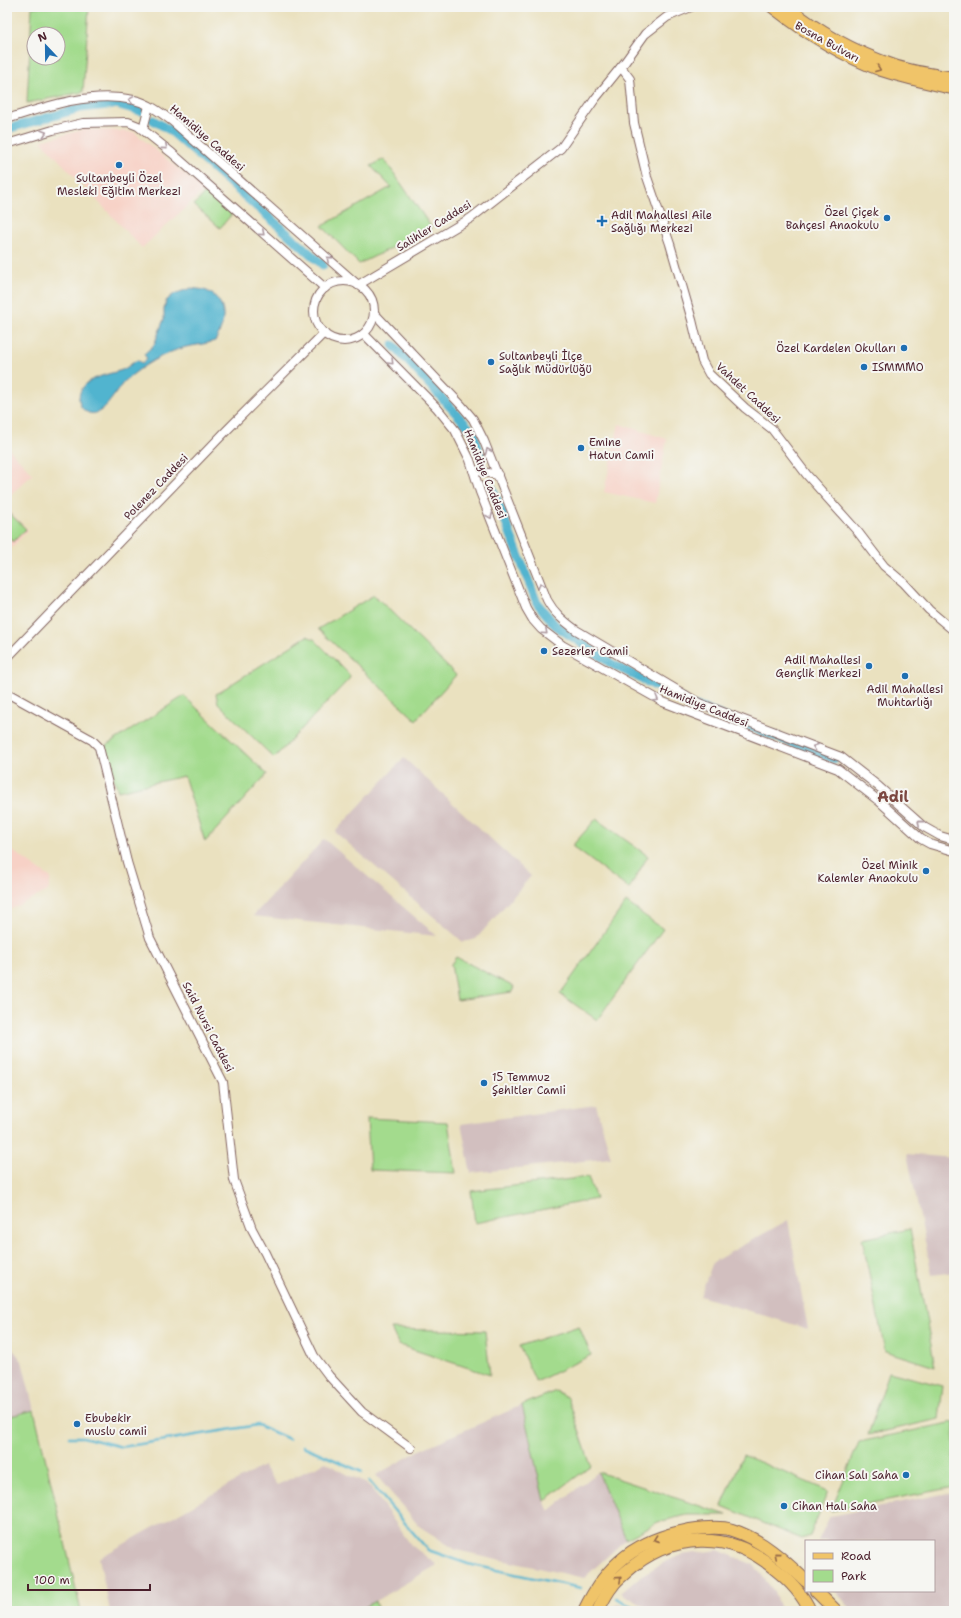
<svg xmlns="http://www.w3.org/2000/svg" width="961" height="1618" font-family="'Shantell Sans',sans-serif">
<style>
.built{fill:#f7d1c6}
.industrial{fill:#d2bfbf}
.green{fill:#a3db8d;stroke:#767d5c;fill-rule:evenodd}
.water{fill:#51b4cf;stroke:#4e6a7d}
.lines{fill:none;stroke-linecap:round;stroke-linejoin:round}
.stream{stroke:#51b4cf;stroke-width:2.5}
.canal{stroke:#51b4cf;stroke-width:9}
.minor-casing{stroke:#82635f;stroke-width:10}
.major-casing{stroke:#82635f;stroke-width:13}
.highway-casing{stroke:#82635f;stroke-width:14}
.minor{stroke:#fff;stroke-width:8}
.major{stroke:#f0c469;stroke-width:11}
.highway{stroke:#f0c469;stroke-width:12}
.oneway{stroke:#956947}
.oneway2{stroke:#ae9aa0}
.poi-dot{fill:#1f6fb2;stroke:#f6f6f2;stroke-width:1.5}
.labels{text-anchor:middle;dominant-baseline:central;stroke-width:4;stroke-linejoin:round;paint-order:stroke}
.street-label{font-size:11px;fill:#4a1f2b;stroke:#f6f6f2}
.poi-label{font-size:11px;fill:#4a1f2b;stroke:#f6f6f2;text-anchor:start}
.district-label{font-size:15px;font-weight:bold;fill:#7c4841;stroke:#f6f6f2}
</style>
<rect width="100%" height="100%" fill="#f6f6f2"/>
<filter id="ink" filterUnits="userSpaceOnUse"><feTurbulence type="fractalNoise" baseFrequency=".025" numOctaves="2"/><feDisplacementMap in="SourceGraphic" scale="8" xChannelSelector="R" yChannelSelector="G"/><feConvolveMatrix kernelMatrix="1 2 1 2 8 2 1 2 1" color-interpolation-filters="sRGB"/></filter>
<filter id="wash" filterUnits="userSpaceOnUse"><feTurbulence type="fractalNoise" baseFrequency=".012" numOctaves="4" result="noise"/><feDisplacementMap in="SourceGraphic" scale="16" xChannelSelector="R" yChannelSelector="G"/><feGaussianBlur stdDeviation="0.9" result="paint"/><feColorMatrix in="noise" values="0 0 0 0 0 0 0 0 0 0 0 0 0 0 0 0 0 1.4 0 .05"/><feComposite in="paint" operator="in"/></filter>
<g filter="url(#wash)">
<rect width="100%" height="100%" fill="#eae1bf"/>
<g class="built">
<path d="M85 129 134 132 204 190 142 248 41 141Z"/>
<path d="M619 424 667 439 655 503 604 492Z"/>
<path d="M7 447 33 474 7 498Z"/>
<path d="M7 509 28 530 7 553Z"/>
<path d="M7 847 51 878 48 891 7 911Z"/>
</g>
<g class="industrial">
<path d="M404 758 531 876 476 939 463 942 335 832Z"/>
<path d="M324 839 437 936 253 916Z"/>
<path d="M596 1105 611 1158 471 1173 461 1124Z"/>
<path d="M907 1154 954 1158V1272L932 1275Z"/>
<path d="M788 1220 808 1329 700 1296 713 1262Z"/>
<path d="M7 1342 22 1361 34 1410 7 1417Z"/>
<path d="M522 1405 544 1501 549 1511 598 1472 626 1539 584 1578 456 1550 419 1526 376 1475 422 1449Z"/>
<path d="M326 1462 344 1473 362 1481 371 1488 411 1545 437 1565 358 1611H110L99 1558 263 1466 277 1485Z"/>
<path d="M954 1492V1611H853L835 1591H934V1541H818L830 1516Z"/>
<path d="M718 1550 754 1565 773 1590 781 1611H653L621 1593 642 1575 661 1564 681 1555Z"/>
<path d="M617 1604 633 1611H611Z"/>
</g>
<g class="green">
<path d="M32 7H89L83 92 27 103ZM34 34H58V58H34Z"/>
<path d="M384 159 432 228 359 264 322 226 391 187 371 166Z"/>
<path d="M206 192 232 214 220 228 194 205Z"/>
<path d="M7 511 26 529 13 542 7 535Z"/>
<path d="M374 595 456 675 416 720 318 629Z"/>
<path d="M307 636 314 639 347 672 350 676 349 679 274 758 218 703 216 694Z"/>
<path d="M184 696 267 774 205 842 184 776 118 791 104 747Z"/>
<path d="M596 819 648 856 629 889 572 846Z"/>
<path d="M626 902 663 929 597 1020 560 994Z"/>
<path d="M456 957 514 987 512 992 457 1000 451 964Z"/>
<path d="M367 1118 448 1122 456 1173 370 1170Z"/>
<path d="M588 1177 596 1199 475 1223 471 1191Z"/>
<path d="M910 1229 935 1367 885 1351 862 1239Z"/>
<path d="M579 1326 591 1355 536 1382 519 1346Z"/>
<path d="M391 1329 485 1331 490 1375 399 1345Z"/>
<path d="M889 1372 943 1386 939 1419 868 1435Z"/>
<path d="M556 1391 568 1398 591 1466 544 1501 522 1405Z"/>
<path d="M34 1410 81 1611H7V1417Z"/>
<path d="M954 1422V1487L831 1511 859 1442Z"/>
<path d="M743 1455 828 1491 810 1536 802 1539 722 1506Z"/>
<path d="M598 1472 727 1515H687L658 1522 626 1539Z"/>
<path d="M375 1601 378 1611H358Z"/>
</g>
<path class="water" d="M191 288C196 289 202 289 207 291 228 301 226 324 215 341 206 344 196 345 186 347 163 353 142 366 125 381 116 389 102 423 85 411 81 408 79 404 79 398 80 378 107 375 122 370 127 368 132 363 137 360L142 363 147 359 144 354 154 345 164 319V309L166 301 174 294Z"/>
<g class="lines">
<g class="stream">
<path d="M69 1437H83L122 1447 258 1425 289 1439"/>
<path d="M303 1446 362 1472"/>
<path d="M369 1481 428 1550 468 1564 581 1588"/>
<path d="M617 1598 638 1611"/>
</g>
<g class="canal">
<path d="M153 120 171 131 323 265"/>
<path d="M7 129 81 108 116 104 140 111"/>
<path d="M393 345 474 433 480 454"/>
<path d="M493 489 537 603 555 625 612 664 683 700"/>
<path d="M696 706 834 759"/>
</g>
</g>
</g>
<g filter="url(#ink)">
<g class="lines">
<g class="minor-casing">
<g id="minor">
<path d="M621 67 630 79 634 123 647 177 670 244 692 320 702 361 709 374 745 408 772 429 807 475 858 532 884 566 904 583 929 610 954 631"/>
<path d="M7 119C47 106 91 91 134 100 148 103 160 112 172 121L358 285"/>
<path d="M143 129 149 106"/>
<path d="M7 144 53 130 83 123 128 122 138 126 172 153 325 288"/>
<circle cx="344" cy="311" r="30"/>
<path d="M358 285 471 218 561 148 595 99 625 62 645 34 667 17 691 7"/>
<path d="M374 313 462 406 473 419 484 441 547 600C554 613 564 621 576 630L699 703 841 757 878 786 924 827 940 836 954 840"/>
<path d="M364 334 437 408 455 430 470 460 480 492 526 608 533 620 541 629 562 645 663 702 838 769 879 801 921 839 930 844 954 851"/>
<path d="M473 470 498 475"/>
<path d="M7 658 226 431 324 333"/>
<path d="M7 693 92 740 99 747 127 862 150 938 223 1082 234 1180 252 1229 265 1253 314 1356 329 1376 362 1412 411 1448"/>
</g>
</g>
<g class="major-casing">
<g id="major">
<path d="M772 7C804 32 842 56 880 70 904 78 929 83 954 89"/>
<path d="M788 7C819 32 856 52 893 65 912 72 934 74 954 78"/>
</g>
</g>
<g class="highway-casing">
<g id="highway">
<path d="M816 1591 836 1611"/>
<path d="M584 1611C607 1563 637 1540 690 1530 703 1528 719 1526 732 1530 761 1539 784 1560 806 1581"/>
<path d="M598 1611C602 1602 607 1592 613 1585 616 1580 622 1576 626 1572 671 1532 730 1530 775 1569 789 1580 803 1595 810 1611"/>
</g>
</g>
<use href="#minor" class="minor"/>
<use href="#major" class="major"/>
<use href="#highway" class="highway"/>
</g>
<defs><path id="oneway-chevron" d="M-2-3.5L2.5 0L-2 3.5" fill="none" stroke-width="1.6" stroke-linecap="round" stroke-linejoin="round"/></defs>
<g class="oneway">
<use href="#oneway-chevron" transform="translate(878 69) rotate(21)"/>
<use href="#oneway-chevron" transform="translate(656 1539) rotate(160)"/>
<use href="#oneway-chevron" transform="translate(777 1555) rotate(-140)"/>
<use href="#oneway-chevron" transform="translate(619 1579) rotate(-42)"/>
</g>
<g class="oneway2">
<use href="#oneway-chevron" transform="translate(131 100) rotate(-170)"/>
<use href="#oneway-chevron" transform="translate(44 133) rotate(-17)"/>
<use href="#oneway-chevron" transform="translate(165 147) rotate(40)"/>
<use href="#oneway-chevron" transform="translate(262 233) rotate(41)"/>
<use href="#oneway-chevron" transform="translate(329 259) rotate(-139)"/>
<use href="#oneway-chevron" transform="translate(391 362) rotate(45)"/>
<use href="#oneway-chevron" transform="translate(488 451) rotate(-112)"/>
<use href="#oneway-chevron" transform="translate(490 516) rotate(68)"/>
<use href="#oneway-chevron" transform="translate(541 585) rotate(-111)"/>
<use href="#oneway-chevron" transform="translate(545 632) rotate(42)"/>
<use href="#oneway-chevron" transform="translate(656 699) rotate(29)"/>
<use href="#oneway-chevron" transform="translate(815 747) rotate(-160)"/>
<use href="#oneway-chevron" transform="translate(920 823) rotate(-139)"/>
</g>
</g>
<g class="poi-dot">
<circle cx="119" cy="165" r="4"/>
<circle cx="887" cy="218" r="4"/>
<path d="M600 215h4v4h4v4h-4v4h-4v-4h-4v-4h4z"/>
<circle cx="904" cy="348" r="4"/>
<circle cx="491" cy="362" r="4"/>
<circle cx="864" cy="367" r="4"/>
<circle cx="581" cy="448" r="4"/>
<circle cx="544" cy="651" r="4"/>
<circle cx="869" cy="666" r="4"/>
<circle cx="905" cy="676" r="4"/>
<circle cx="926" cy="871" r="4"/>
<circle cx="484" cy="1083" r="4"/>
<circle cx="77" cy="1424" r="4"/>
<circle cx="906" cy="1475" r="4"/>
<circle cx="784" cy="1506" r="4"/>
</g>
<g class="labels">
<g class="street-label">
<text transform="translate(827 42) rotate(29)">Bosna Bulvarı</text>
<text transform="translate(207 138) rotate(41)">Hamidiye Caddesi</text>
<text transform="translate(434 226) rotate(-32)">Salihler Caddesi</text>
<text transform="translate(748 393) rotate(43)">Vahdet Caddesi</text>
<text transform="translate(485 474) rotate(68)">Hamidiye Caddesi</text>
<text transform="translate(156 487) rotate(-46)">Polenez Caddesi</text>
<text transform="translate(704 706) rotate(22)">Hamidiye Caddesi</text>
<text transform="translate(208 1027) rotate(63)">Said Nursi Caddesi</text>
</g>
<g class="poi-label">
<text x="119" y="178" text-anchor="middle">Sultanbeyli Özel<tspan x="119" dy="13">Mesleki Eğitim Merkezi</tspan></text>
<text x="879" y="212" text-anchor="end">Özel Çiçek<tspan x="879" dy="13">Bahçesi Anaokulu</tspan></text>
<text x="611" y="215">Adil Mahallesi Aile<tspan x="611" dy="13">Sağlığı Merkezi</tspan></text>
<text x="896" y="348" text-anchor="end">Özel Kardelen Okulları</text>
<text x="499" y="356">Sultanbeyli İlçe<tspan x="499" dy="13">Sağlık Müdürlüğü</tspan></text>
<text x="872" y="367">ISMMMO</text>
<text x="589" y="442">Emine<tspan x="589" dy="13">Hatun Camii</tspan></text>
<text x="552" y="651">Sezerler Camii</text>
<text x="861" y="660" text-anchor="end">Adil Mahallesi<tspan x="861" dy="13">Gençlik Merkezi</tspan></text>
<text x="905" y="689" text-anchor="middle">Adil Mahallesi<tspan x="905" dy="13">Muhtarlığı</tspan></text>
<text x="918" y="865" text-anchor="end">Özel Minik<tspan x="918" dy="13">Kalemler Anaokulu</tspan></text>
<text x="492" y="1077">15 Temmuz<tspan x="492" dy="13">Şehitler Camii</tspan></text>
<text x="85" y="1418">Ebubekir<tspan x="85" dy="13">muslu camii</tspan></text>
<text x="898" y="1475" text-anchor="end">Cihan Salı Saha</text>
<text x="792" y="1506">Cihan Halı Saha</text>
</g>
<g class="district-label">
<text x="893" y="797">Adil</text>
</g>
</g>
<rect width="961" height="1618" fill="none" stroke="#f6f6f2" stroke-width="24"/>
<rect x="805" y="1540" width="130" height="52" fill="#f6f6f2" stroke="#b1a0a2"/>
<rect x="813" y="1553" width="20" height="6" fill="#f0c469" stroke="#b1a0a2"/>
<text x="841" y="1560" font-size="12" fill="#4a1f2b">Road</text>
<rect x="813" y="1570" width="20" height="12" fill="#a3db8d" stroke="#b1a0a2"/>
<text x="841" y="1580" font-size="12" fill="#4a1f2b">Park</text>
<g transform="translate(46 46) rotate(338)"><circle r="19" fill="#f6f6f2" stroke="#b1a0a2"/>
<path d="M0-3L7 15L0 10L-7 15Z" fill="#1f6fb2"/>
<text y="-6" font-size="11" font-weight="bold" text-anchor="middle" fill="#4a1f2b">N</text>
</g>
<path d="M28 1584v6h122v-6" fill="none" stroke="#4a1f2b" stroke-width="2"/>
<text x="34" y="1584" font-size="12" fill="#4a1f2b" stroke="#f6f6f2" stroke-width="3" paint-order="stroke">100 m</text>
</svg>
